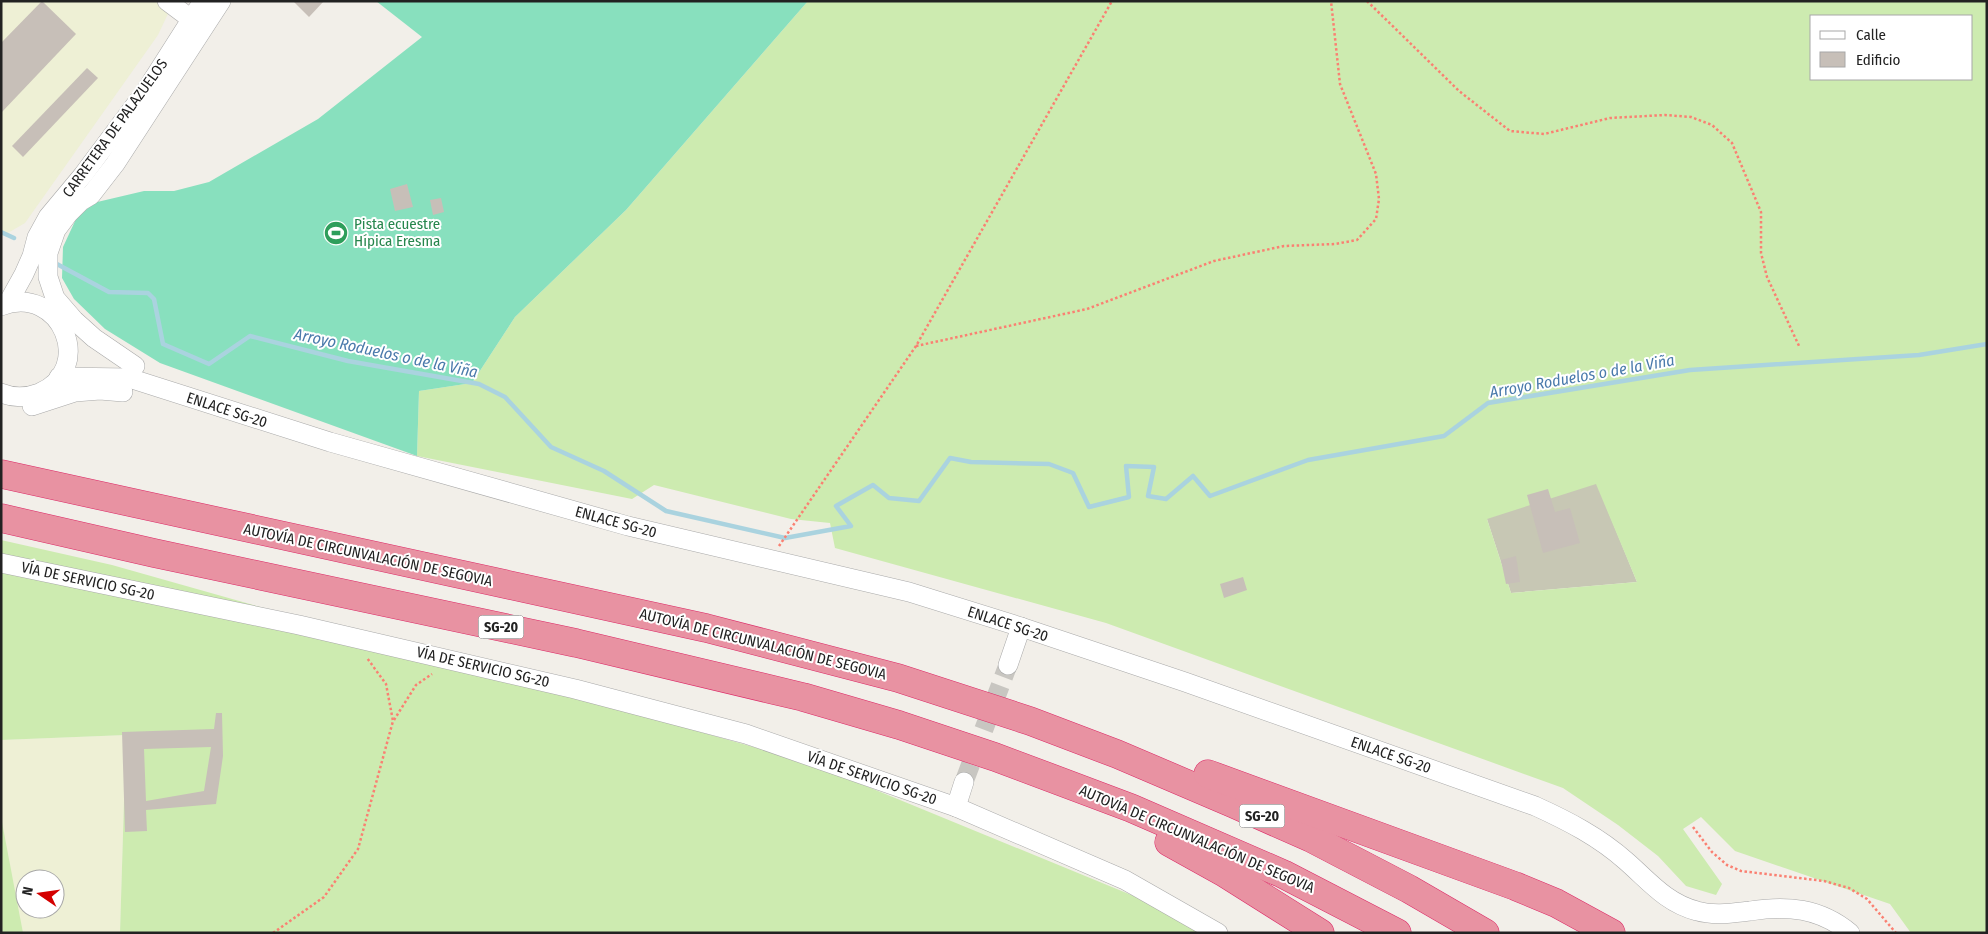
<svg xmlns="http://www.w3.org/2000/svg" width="1988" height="934" font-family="'Fira Sans Condensed',sans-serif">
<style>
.construction{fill:#c7c7b4}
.farmland{fill:#eef0d5;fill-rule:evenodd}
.grass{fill:#cdebb0;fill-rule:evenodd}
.pitch{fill:#88e0be}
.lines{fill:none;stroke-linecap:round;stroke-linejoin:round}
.stream{stroke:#aad3df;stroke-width:4.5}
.building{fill:#c7bfb8;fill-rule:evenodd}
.minor-tunnel{stroke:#c8c6c1;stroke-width:19;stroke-dasharray:19 9;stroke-linecap:butt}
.minor-casing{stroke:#a9a9a9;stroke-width:20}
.highway-casing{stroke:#dc2a67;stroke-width:29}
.path{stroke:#fa8072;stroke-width:2.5;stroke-dasharray:2.5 2.5;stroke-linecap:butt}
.minor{stroke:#fff;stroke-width:19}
.highway{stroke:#e892a2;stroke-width:28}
.labels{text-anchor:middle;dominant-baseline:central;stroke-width:4;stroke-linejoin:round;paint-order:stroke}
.shield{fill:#fff;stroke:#646464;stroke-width:1}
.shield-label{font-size:14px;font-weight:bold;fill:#222}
.street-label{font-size:15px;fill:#222;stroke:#fff}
.leisure-label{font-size:15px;fill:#27864d;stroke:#fff;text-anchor:start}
.water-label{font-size:16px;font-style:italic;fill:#4a7aab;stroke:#fff}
</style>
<rect width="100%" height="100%" fill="#f2efe9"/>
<path class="construction" d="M1474 479 1597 484 1637 582 1511 593Z"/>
<g class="farmland">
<path d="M1 1H174L158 35 25 223 1 237Z"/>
<path d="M126 735 120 933H1V740ZM25 879H55V909H25Z"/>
</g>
<g class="grass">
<path d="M808 1H1987V933H1911L1890 904 1735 851 1701 817 1683 829 1722 884 1716 895 1686 886 1658 856 1618 825 1563 788 1106 623 835 548 830 523 791 519 654 485 632 499 417 456 419 391 472 383 515 317 626 210ZM1812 16H1972V79H1812ZM1596 484 1637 582 1511 593 1487 519Z"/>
<path d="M1 540 112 565 810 763 1163 908 1200 933H120L126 735 1 740Z"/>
<path d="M1 817 23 933H1Z"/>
</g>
<path class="pitch" d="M376 1H808L626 210 515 317 472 383 419 391 417 456 160 363 105 329 74 299 62 278 63 247 76 219 93 203 144 191H174L209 182 318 119 422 37Z"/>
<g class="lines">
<g class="stream">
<path d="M1 232 14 238"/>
<path d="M55 263 109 292 148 293 154 299 163 344 209 364 250 336 348 361 479 384 505 397 551 447 604 471 666 511 785 538 851 526 836 506 873 485 889 498 919 501 950 458 971 462 1049 464 1073 473 1089 507 1129 497 1126 466 1154 467 1148 496 1166 499 1193 476 1210 496 1308 460 1444 436 1488 403 1690 370 1919 355 1987 344"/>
</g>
</g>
<g class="building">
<path d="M42 1 76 34 1 113V43Z"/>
<path d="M293 1H324L309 17Z"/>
<path d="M87 68 98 78 23 157 12 146Z"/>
<path d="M407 184 413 207 395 211 390 189Z"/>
<path d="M441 198 444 212 433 215 430 200Z"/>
<path d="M1548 489 1555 512 1570 508 1580 543 1543 553 1527 495Z"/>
<path d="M1516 556 1520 582 1506 584 1501 560Z"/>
<path d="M1243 577 1247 590 1224 598 1220 584Z"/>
<path d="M216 713H222L223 756 216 804 146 810 147 831 125 832 122 732 214 729ZM211 747 204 791 146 801 144 749Z"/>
</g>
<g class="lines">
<path class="minor-tunnel" d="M964 782 1008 665"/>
<g class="minor-casing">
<g id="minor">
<path d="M167 1 191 19"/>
<path d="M8 303 24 274 32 256 37 237 48 217 83 175 145 92 203 1"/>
<path d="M135 366 94 338 74 320 55 298 48 277V253L56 230 68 214 81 201 91 195 115 164 221 1"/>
<path d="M59 377 129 378 330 442 628 526 909 592 1021 627 1185 682 1535 806C1568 821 1599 837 1626 861 1649 881 1666 903 1697 911 1714 916 1732 913 1750 911 1787 905 1820 908 1850 933"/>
<path d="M1 393C13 398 26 398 39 393 96 370 62 283 1 306"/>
<path d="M32 406 75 392 100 390 123 392"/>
<path d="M1 563 299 625 575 689 746 734 956 807"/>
<path d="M1008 665 1021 627"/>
<path d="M964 782 956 807 1125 880 1218 933"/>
</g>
</g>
<g class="highway-casing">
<g id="highway">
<path d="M1 474 706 628 898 678 1030 721 1117 754 1234 804 1311 838 1409 889 1485 933"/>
<path d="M1 518 154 553 576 643 803 697 899 725 995 757 1131 808 1283 874 1397 933"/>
<path d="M1208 774 1515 886 1556 903 1611 933"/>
<path d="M1169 842 1223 872 1320 933"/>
</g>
</g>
<g class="path">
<path d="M1367 1 1459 91 1510 131 1544 134 1610 118 1665 115 1691 117 1712 125 1732 143 1761 212V253L1767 277 1800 348"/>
<path d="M916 346 1087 309 1214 261 1284 246 1335 244 1357 240 1376 219 1379 199 1376 174 1340 84 1331 1"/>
<path d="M779 546 916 346 1112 1"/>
<path d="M394 720 416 685 432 674"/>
<path d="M1693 827 1712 852 1727 865 1741 871 1824 881 1849 888 1867 899 1896 933"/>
<path d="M273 933 324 897 358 849 393 721 386 684 367 658"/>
</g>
<use href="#minor" class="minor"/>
<use href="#highway" class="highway"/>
</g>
<defs>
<g id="stadium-disc" transform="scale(1.25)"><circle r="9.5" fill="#2e9e5b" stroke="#fff"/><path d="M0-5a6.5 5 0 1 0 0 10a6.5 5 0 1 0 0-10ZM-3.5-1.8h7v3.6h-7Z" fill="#fff"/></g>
</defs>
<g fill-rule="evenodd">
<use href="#stadium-disc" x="336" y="233"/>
</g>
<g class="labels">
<g class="shield">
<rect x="478.5" y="615.5" width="45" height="23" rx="4"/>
<rect x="1239.5" y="804.5" width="45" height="23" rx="4"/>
</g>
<g class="shield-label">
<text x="501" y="627">SG-20</text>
<text x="1262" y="816">SG-20</text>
</g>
<g class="street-label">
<text transform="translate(115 128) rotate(-54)">CARRETERA DE PALAZUELOS</text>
<text transform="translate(227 410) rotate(18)">ENLACE SG-20</text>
<text transform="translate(616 522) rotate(15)">ENLACE SG-20</text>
<text transform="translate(368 555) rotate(12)">AUTOVÍA DE CIRCUNVALACIÓN DE SEGOVIA</text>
<text transform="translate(88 581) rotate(12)">VÍA DE SERVICIO SG-20</text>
<text transform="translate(1008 624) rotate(18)">ENLACE SG-20</text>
<text transform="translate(763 644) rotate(14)">AUTOVÍA DE CIRCUNVALACIÓN DE SEGOVIA</text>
<text transform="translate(483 667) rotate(13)">VÍA DE SERVICIO SG-20</text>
<text transform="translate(1391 755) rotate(19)">ENLACE SG-20</text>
<text transform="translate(872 778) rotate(19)">VÍA DE SERVICIO SG-20</text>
<text transform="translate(1197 839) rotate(23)">AUTOVÍA DE CIRCUNVALACIÓN DE SEGOVIA</text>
</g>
<g class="leisure-label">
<text x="354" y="224">Pista ecuestre<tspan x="354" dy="17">Hípica Eresma</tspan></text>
</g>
<g class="water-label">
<text transform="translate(386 353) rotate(12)">Arroyo Roduelos o de la Viña</text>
<text transform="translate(1582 376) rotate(-10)">Arroyo Roduelos o de la Viña</text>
</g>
</g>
<rect width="1988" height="934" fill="none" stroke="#222222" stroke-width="5"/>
<rect x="1810" y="15" width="162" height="65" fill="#ffffff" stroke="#a7a7a7"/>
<rect x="1820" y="31" width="25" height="8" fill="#ffffff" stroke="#a7a7a7"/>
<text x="1856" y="40" font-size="15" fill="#222222">Calle</text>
<rect x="1820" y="52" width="25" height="15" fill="#c7bfb8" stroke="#a7a7a7"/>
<text x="1856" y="65" font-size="15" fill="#222222">Edificio</text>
<g transform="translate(40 894) rotate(283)"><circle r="24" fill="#ffffff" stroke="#a7a7a7"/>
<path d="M0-4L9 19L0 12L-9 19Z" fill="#d40000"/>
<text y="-8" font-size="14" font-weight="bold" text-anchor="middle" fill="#222222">N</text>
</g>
</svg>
